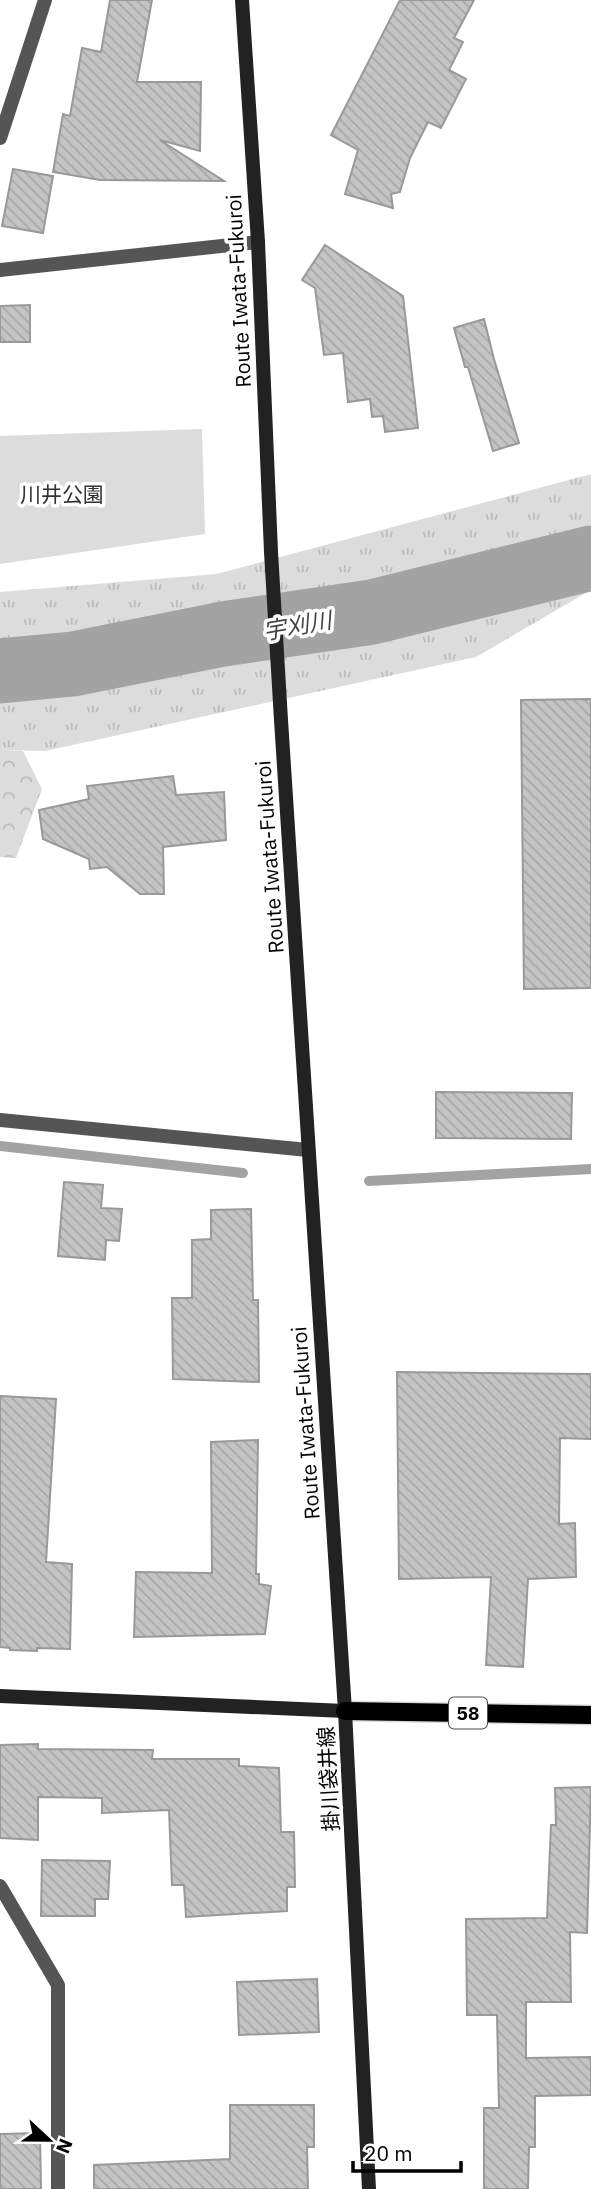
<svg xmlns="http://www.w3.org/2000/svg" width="591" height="2189" font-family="'IBM Plex Sans','Noto Sans JP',sans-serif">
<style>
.grass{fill:url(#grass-tufts)}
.forest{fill:url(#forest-crowns)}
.park{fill:#dcdcdc}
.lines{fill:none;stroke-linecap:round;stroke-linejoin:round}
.stream{stroke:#a3a3a3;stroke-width:10}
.river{stroke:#a3a3a3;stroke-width:65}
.building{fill:url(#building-back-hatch);stroke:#999;stroke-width:2}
.primary-casing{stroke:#dbdbdb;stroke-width:21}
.street{stroke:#555;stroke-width:14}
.secondary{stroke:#222;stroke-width:14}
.primary{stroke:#000;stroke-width:18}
.labels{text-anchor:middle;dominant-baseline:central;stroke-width:7;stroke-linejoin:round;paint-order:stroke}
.shield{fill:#fff;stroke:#4c4c4c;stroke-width:2}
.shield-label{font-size:19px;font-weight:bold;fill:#000}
.street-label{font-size:21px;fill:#000;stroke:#fff}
.park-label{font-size:21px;fill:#333;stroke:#fff}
.water-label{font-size:23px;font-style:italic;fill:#444;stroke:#fff}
</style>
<defs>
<pattern id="grass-tufts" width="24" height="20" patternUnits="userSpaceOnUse" patternTransform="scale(1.75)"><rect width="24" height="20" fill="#dcdcdc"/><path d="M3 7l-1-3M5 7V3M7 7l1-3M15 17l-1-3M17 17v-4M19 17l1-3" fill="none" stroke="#bbb"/></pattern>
<pattern id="forest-crowns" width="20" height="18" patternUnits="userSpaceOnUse" patternTransform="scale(1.75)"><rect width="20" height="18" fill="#dcdcdc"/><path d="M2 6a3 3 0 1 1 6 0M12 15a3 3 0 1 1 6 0" fill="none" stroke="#bbb"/></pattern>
<pattern id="building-back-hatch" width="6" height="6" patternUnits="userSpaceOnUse" patternTransform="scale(1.75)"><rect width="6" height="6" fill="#c4c4c4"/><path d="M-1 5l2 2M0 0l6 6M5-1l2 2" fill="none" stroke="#a7a7a7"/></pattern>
</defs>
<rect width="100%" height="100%" fill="#fff"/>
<path class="grass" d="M591 474V590L476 657 45 751 0 750V592L217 574Z"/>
<path class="forest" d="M0 750 23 751 42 789 16 858 0 857Z"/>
<path class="park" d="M202 429 205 534 0 564V436Z"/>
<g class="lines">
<g class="stream">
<path d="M0 1146 243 1173"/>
<path d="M369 1181 591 1169"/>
</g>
<path class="river" d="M0 671 73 664 223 634 372 612 591 558"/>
</g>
<g class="building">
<path d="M110 0H152L137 82H201L200 151 160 140 224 181 100 180 53 172 63 114 70 116 82 48 101 52Z"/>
<path d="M400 0H474L454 38 463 42 449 70 466 79 441 128 428 122 410 158 400 192 391 194 393 208 345 194 358 150 331 135Z"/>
<path d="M13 169 53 176 43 233 2 226Z"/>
<path d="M325 245 403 296 418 428 385 432 383 416 372 417 370 399 348 402 343 353 324 355 315 288 302 280Z"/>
<path d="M30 305V342H0V306Z"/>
<path d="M484 319 494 359 519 443 493 451 468 367H465L454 328Z"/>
<path d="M591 699V988L524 989 521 700Z"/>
<path d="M173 776 176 795 224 792 226 840 163 847 164 894H140L107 867 90 869 89 859 43 839 39 810 89 799 87 786Z"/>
<path d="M436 1092 572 1093 571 1139 436 1138Z"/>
<path d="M64 1182 103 1185 101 1208 122 1209 119 1241 106 1240 105 1260 58 1256Z"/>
<path d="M251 1209 253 1300H258L259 1382 173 1379 172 1298H192V1240L211 1239V1210Z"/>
<path d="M397 1372 591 1374V1439L560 1438 559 1524 575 1523 576 1577 528 1579 523 1667 486 1665 491 1577 399 1579Z"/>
<path d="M0 1396 56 1399 46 1562 72 1564 70 1649 37 1648V1651L10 1650V1648L0 1647Z"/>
<path d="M258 1440 256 1574H259V1584L271 1586 265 1634 134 1637 136 1572 212 1573 211 1442Z"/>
<path d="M38 1744V1749L153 1750 152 1759H239V1766L279 1768 281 1832H294L295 1887H287V1911L186 1917 184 1885H172L169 1810 102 1813V1798L38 1797V1840L0 1838V1745Z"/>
<path d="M591 1787 587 1933 570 1932 571 2002H526V2058L591 2057V2095L535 2096V2147H529L528 2189H484V2108H499L497 2015H467L466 1919 547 1918 551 1825H556L555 1788Z"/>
<path d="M42 1860 110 1861 108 1899H95V1916H41Z"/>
<path d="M317 1979 319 2032 239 2035 237 1982Z"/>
<path d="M230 2105H314V2147H307L308 2189H94V2165L230 2159Z"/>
<path d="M40 2133 41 2189H0V2134Z"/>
</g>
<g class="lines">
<g class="primary-casing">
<path id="primary" d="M345 1711 591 1715"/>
</g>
<g class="street">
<path d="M0 138 45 0"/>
<path d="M0 270 258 242"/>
<path d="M0 1120 308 1150"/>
<path d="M0 1886 58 1985V2189"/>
</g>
<g class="secondary">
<path d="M242 0 258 242 271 552 281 720 345 1711 369 2189"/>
<path d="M0 1696 345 1711"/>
</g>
<use href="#primary" class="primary"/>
</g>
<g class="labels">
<rect class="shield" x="449" y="1697.5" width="38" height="31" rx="5"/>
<g class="shield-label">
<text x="468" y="1713">58</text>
</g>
<g class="street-label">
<text transform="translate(238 291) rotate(-93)">Route Iwata-Fukuroi</text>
<text transform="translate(269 857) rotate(-94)">Route Iwata-Fukuroi</text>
<text transform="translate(305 1423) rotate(-94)">Route Iwata-Fukuroi</text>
<text transform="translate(328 1779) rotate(-93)">掛川袋井線</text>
</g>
<g class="park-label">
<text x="62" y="494">川井公園</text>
</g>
<g class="water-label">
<text transform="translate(297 625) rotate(-10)">宇刈川</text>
</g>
</g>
<g transform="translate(49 2140) rotate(112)" stroke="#ffffff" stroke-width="5" paint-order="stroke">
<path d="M0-5L12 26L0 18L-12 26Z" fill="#000000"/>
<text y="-10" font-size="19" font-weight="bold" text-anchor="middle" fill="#000000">N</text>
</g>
<path d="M353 2161v10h108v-10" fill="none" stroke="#000000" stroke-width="3.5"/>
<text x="364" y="2161" font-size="21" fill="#000000" stroke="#ffffff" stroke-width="5" paint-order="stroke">20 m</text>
</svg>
